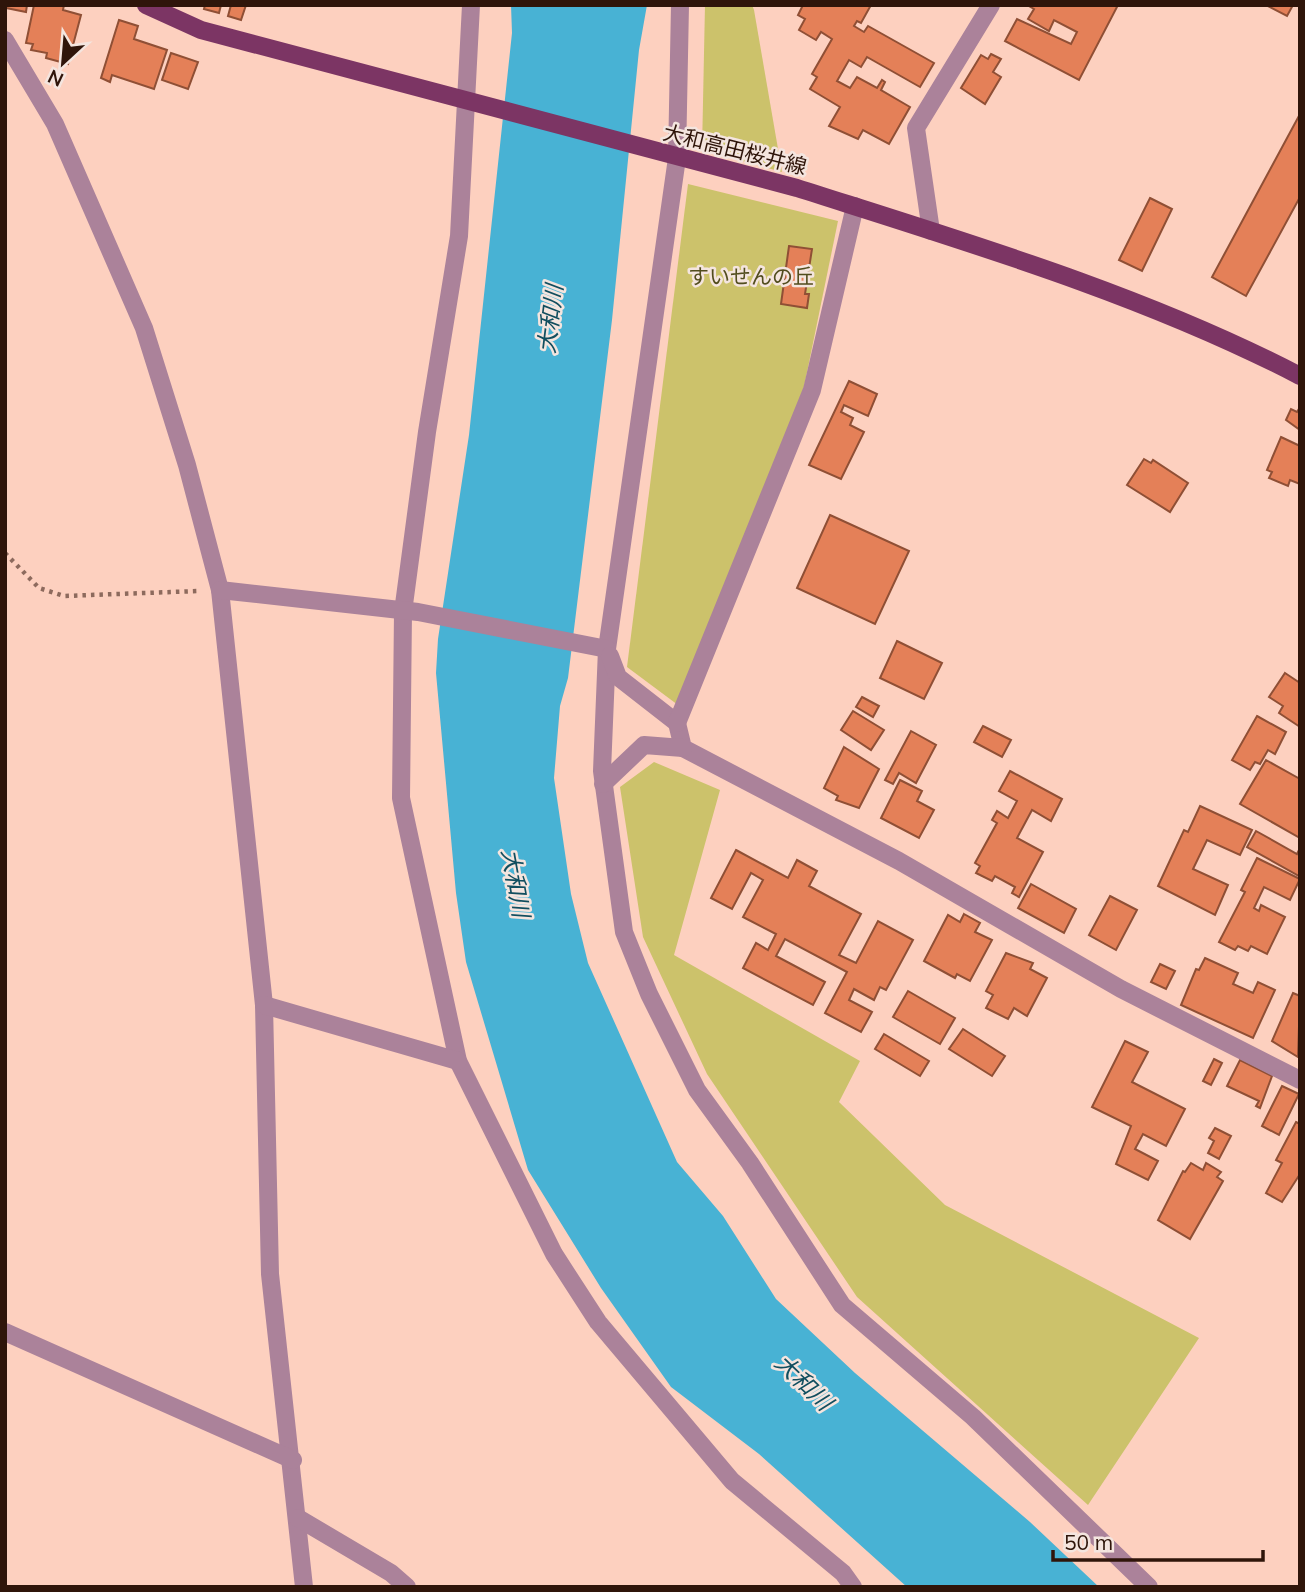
<svg xmlns="http://www.w3.org/2000/svg" width="1305" height="1592" font-family="Mulish,'Noto Sans JP',sans-serif">
<style>
.green{fill:#ccc26b}
.water{fill:#48b2d4}
.building{fill:#e48058;stroke:#8f4f35;stroke-width:2}
.lines{fill:none;stroke-linecap:round;stroke-linejoin:round}
.path{stroke:#8d6a5d;stroke-width:4.5;stroke-dasharray:3.5 5;stroke-linecap:butt}
.minor{stroke:#ab829a;stroke-width:18}
.major{stroke:#7c3564;stroke-width:18}
.labels{text-anchor:middle;dominant-baseline:central;stroke-width:5;stroke-linejoin:round;paint-order:stroke}
.street-label{font-size:21px;fill:#2f150a;stroke:#f4e5df}
.park-label{font-size:21px;fill:#524d1e;stroke:#f4e5df}
.water-label{font-size:23px;font-style:italic;fill:#114e5f;stroke:#f4e5df}
</style>
<rect width="100%" height="100%" fill="#fdd0bf"/>
<g class="green">
<path d="M705 5H752L754 10 782 172 702 150Z"/>
<path d="M688 184 838 221 804 387 682 708 627 667Z"/>
<path d="M654 762 720 790 674 955 860 1061 839 1102 945 1205 1199 1338 1088 1505 857 1297 707 1074 643 937 620 787Z"/>
</g>
<path class="water" d="M511 5H647L639 50 612 320 568 678 560 706 554 778 571 894 588 963 677 1162 723 1216 776 1299 855 1373 1030 1522 1099 1587H907L759 1454 671 1387 601 1288 528 1170 466 962 456 893 436 673 438 639 469 435 512 33Z"/>
<g class="building">
<path d="M7 5H27L26 12 6 8Z"/>
<path d="M34 5H64L63 10 81 15 68 64 46 58 47 53 31 50 33 44 26 43Z"/>
<path d="M205 5H221L219 13 204 9Z"/>
<path d="M231 5H246L241 20 228 16Z"/>
<path d="M803 5H871L861 23 857 21 854 26 864 32 868 26 934 63 920 87 867 57 861 67 849 60 837 81 850 88 857 77 877 88 882 80 885 82 881 90 910 107 889 144 863 130 858 139 829 126 840 107 810 89 817 77 812 74 832 39 821 32 816 40 799 30 805 19 798 15Z"/>
<path d="M1027 5H1118L1079 80 1005 41 1017 19 1071 44 1077 32 1054 20 1049 31 1028 19 1034 9Z"/>
<path d="M1266 5H1293L1287 16Z"/>
<path d="M119 20 138 26 134 39 167 50 154 89 112 75 110 82 101 78Z"/>
<path d="M171 53 198 62 188 89 162 80Z"/>
<path d="M991 54 1001 59 993 72 1001 77 985 104 961 88 981 55 988 59Z"/>
<path d="M1300 114V197L1246 296 1212 277Z"/>
<path d="M1150 198 1172 209 1142 271 1119 260Z"/>
<path d="M789 246 812 249 805 294H809L807 308 781 304Z"/>
<path d="M849 381 877 394 868 416 844 405 841 412 853 418 850 425 864 432 841 479 809 465Z"/>
<path d="M1300 407V430L1286 420 1291 409 1297 412Z"/>
<path d="M1281 437 1300 446V484L1290 480 1288 486 1269 478 1272 472 1267 470Z"/>
<path d="M1144 459 1151 463 1153 460 1188 483 1170 512 1127 485Z"/>
<path d="M830 515 909 551 875 624 797 588Z"/>
<path d="M897 641 942 663 924 699 880 678Z"/>
<path d="M1285 673 1300 683V727L1279 713 1283 706 1269 697Z"/>
<path d="M862 697 879 706 873 717 856 707Z"/>
<path d="M853 711 884 730 871 750 841 730Z"/>
<path d="M1257 716 1286 732 1275 754 1268 750 1260 764 1255 762 1250 770 1232 760Z"/>
<path d="M983 726 1011 740 1002 757 974 742Z"/>
<path d="M911 731 936 745 916 783 899 773 893 784 885 780Z"/>
<path d="M844 747 879 769 859 808 836 800 838 796 824 788Z"/>
<path d="M1266 760 1300 779V838L1240 804Z"/>
<path d="M1010 771 1062 799 1051 821 1032 810 1017 838 1043 852 1019 897 1012 893 1015 887 995 876 992 881 976 873 980 866 975 863 997 823 992 820 997 811 1008 818 1017 801 999 791Z"/>
<path d="M900 780 922 791 917 801 934 810 919 838 881 818Z"/>
<path d="M1200 806 1252 830 1240 855 1207 840 1193 869 1228 885 1215 915 1158 886 1184 830 1188 832Z"/>
<path d="M1256 831 1297 854 1300 848 1299 876 1247 847Z"/>
<path d="M736 850 788 878 797 860 817 871 809 886 861 914 839 955 856 963 878 921 913 940 886 990 880 987 874 1000 854 989 849 1000 872 1012 861 1032 825 1013 847 972 785 939 776 956 825 982 813 1005 743 968 756 943 768 950 776 934 743 917 763 880 751 873 732 909 711 898Z"/>
<path d="M1257 858 1300 879 1290 900 1264 887 1254 908 1259 911 1261 905 1285 917 1267 954 1251 946 1248 951 1238 946 1235 950 1219 942 1245 892 1241 890Z"/>
<path d="M1031 884 1076 909 1064 933 1018 908Z"/>
<path d="M1110 896 1137 910 1116 950 1089 935Z"/>
<path d="M964 914 980 923 975 932 992 940 970 981 957 974 955 978 924 961 948 915 960 922Z"/>
<path d="M1006 953 1033 963 1030 969 1047 978 1027 1016 1014 1008 1008 1019 986 1008 993 995 986 991Z"/>
<path d="M1205 958 1238 973 1233 984 1253 993 1258 982 1275 990 1253 1038 1181 1005 1196 969 1199 970Z"/>
<path d="M1160 964 1175 971 1166 989 1151 982Z"/>
<path d="M908 991 955 1018 940 1044 893 1017Z"/>
<path d="M1293 993 1300 996 1298 1057 1272 1041Z"/>
<path d="M963 1029 1005 1056 992 1076 949 1049Z"/>
<path d="M884 1034 929 1061 920 1076 875 1049Z"/>
<path d="M1125 1041 1148 1052 1132 1082 1185 1109 1166 1146 1143 1134 1135 1149 1158 1161 1148 1180 1116 1164 1131 1126 1092 1107Z"/>
<path d="M1214 1059 1222 1063 1211 1085 1203 1081Z"/>
<path d="M1240 1060 1272 1076 1260 1108 1256 1106 1259 1101 1227 1086Z"/>
<path d="M1282 1086 1299 1094 1279 1135 1262 1126Z"/>
<path d="M1296 1122 1300 1124V1174L1282 1202 1266 1193 1282 1163 1276 1160Z"/>
<path d="M1215 1128 1231 1136 1219 1159 1208 1153 1214 1141 1209 1138Z"/>
<path d="M1191 1163 1203 1170 1206 1163 1221 1172 1217 1177 1223 1181 1190 1239 1158 1220 1183 1171 1185 1172Z"/>
</g>
<g class="lines">
<path class="path" d="M5 553 39 588 64 596 198 591"/>
<g class="minor">
<path d="M471 5 459 236 427 432 403 612 401 798 458 1061 554 1254 598 1322 732 1481 843 1573 853 1587"/>
<path d="M680 5 677 158 607 649 602 771 624 932 649 994 697 1090 750 1163 842 1305 973 1417 1149 1587"/>
<path d="M5 40 55 124 144 328 187 465 220 590 264 1005 270 1274 304 1587"/>
<path d="M931 231 916 128 991 5"/>
<path d="M220 590 418 612 607 649"/>
<path d="M610 656 618 677 677 723 683 748 899 861 1121 989 1300 1080"/>
<path d="M677 723 812 390 855 206"/>
<path d="M603 784 644 745 683 748"/>
<path d="M264 1005 458 1061"/>
<path d="M5 1332 293 1460"/>
<path d="M298 1518 391 1573 407 1587"/>
</g>
<path class="major" d="M146 5 201 30 797 188C963 241 1145 295 1300 376"/>
</g>
<g class="labels">
<g class="street-label">
<text transform="translate(735 149) rotate(14)">大和高田桜井線</text>
</g>
<g class="park-label">
<text x="751" y="276">すいせんの丘</text>
</g>
<g class="water-label">
<text transform="translate(550 319) rotate(-83)">大和川</text>
<text transform="translate(516 883) rotate(80)">大和川</text>
<text transform="translate(804 1382) rotate(44)">大和川</text>
</g>
</g>
<rect width="1305" height="1592" fill="none" stroke="#2f150a" stroke-width="14"/>
<g transform="translate(63 63) rotate(206)" stroke="#f4e5df" stroke-width="5" paint-order="stroke">
<path d="M0-5L12 26L0 18L-12 26Z" fill="#2f150a"/>
<text y="-10" font-size="19" font-weight="bold" text-anchor="middle" fill="#2f150a">N</text>
</g>
<path d="M1053 1550v10h210v-10" fill="none" stroke="#2f150a" stroke-width="3.5"/>
<text x="1064" y="1550" font-size="21" fill="#2f150a" stroke="#f4e5df" stroke-width="5" paint-order="stroke">50 m</text>
</svg>
